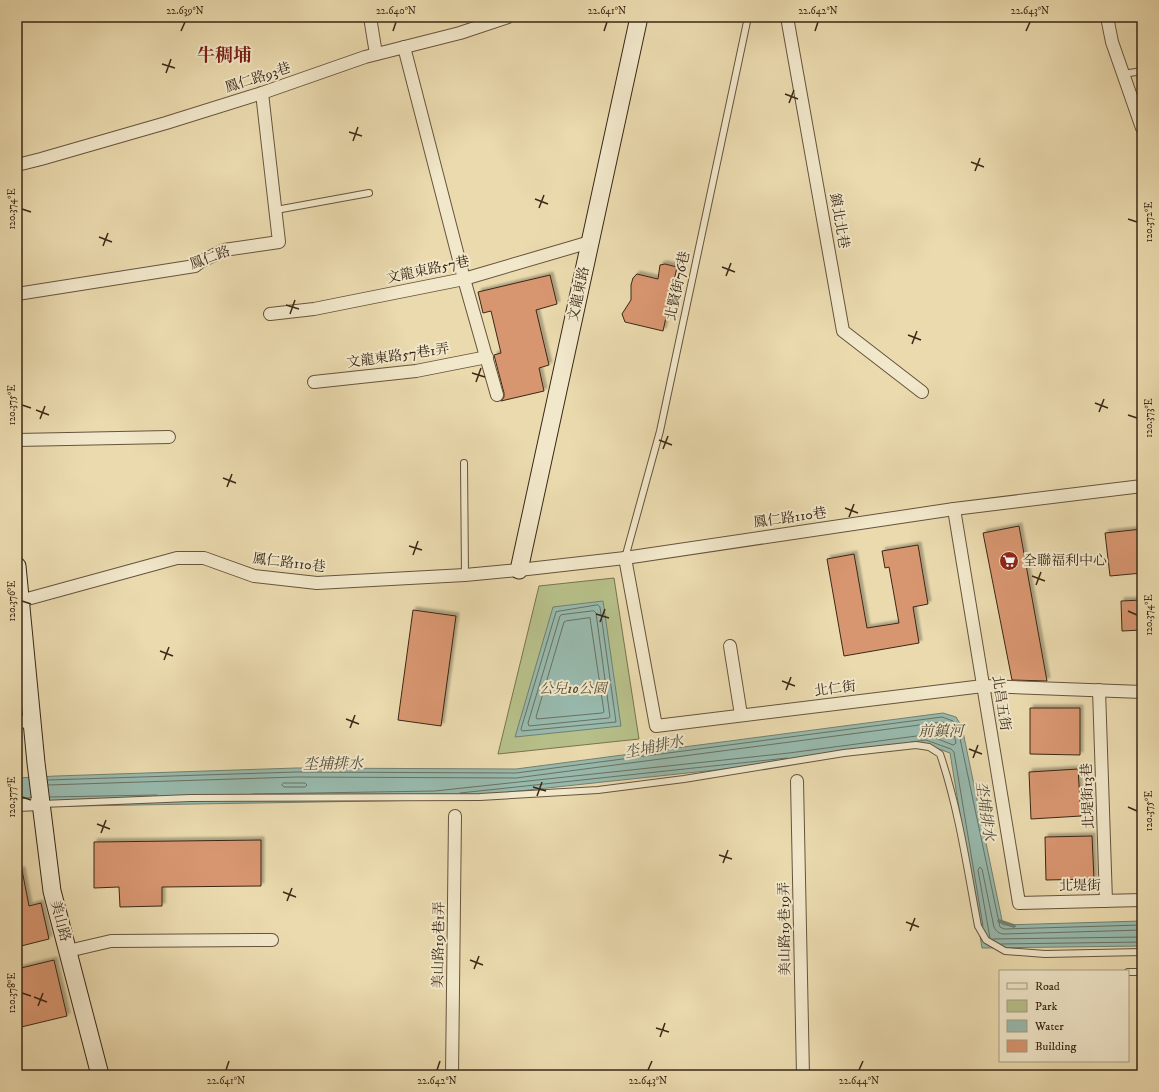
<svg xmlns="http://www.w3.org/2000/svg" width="1159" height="1092" font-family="'IM FELL DW Pica','Noto Serif TC',serif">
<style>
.green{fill:#b7c08a;stroke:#787450}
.water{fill:#98baae;stroke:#728071}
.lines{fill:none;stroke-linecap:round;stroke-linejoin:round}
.shore{stroke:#697162;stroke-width:1}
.stream{stroke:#728071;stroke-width:3.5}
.building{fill:#d8966f;stroke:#3a2816;filter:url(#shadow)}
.lane-casing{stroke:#66543c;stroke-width:8}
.street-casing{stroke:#66543c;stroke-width:14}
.secondary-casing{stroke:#3a2816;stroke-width:19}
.lane{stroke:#f1e7ca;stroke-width:6}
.street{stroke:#f1e7ca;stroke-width:12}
.secondary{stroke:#f1e7ca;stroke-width:17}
.ticks{fill:none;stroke:#3a2816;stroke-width:1.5}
.labels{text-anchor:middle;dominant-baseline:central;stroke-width:4;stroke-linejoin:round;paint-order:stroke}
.street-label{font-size:14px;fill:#3a2816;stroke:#f1e7ca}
.poi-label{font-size:14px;fill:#3a2816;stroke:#f1e7ca;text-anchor:start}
.park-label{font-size:14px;font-style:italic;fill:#594e33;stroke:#f1e7ca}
.water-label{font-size:15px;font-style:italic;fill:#524c3c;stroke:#f1e7ca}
.district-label{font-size:18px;font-weight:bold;fill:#7a1f14;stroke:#f1e7ca}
.neatline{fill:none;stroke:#3a2816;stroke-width:1.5}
.ticks-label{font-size:10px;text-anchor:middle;fill:#3a2816}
</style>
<defs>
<filter id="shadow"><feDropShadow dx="3" dy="-3" stdDeviation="1" flood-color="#0004"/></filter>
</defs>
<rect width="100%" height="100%" fill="#eadaae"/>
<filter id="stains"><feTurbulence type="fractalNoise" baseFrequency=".005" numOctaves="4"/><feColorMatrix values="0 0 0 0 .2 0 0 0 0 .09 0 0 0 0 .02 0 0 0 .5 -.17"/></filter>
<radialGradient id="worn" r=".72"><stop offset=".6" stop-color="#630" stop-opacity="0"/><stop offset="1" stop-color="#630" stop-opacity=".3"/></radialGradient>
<path class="green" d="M614 578 639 739 498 754 539 586Z"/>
<g class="water">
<path d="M603 601 621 726 515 737 553 607Z"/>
<path d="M943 713 956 717 962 727 1003 925 1142 921V946L982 948 950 753 925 744 790 762 435 800 17 807V778L56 776 296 768 516 769Z"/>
</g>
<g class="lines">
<g class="shore">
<path d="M598 605 600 607 616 722 522 731 521 729 556 612Z"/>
<path d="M594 611 596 613 610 717 609 718 529 726 528 723 560 616 561 615Z"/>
<path d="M590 618 604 712 602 713 537 719 536 717 564 622 566 621Z"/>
<path d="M911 742 926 740 951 749 954 752 983 926"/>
<path d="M48 780 296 772 516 773 942 717 953 721 958 729 1000 927 1004 929 1142 925"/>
<path d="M284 783H305L307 785 305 787H284L282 785Z"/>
<path d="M48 785 296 777 516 778 942 722C954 726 953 731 956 743L955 744 953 745 928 735H924L789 753 435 791 252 794"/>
<path d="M460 793 787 758"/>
<path d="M50 797 157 795"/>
<path d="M990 938 978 870 980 867 982 869 994 927C996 931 999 934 1004 934L1142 930"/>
<path d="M993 939 1142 937"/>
<path d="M1001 944 1142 942"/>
</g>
<path class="stream" d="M999 921 1014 926"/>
</g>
<g class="building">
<path d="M665 264 677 267 663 331 625 322 622 314 631 300V285L633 278 637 274 658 279 660 265Z"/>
<path d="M550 275 557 304 536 310 549 365 539 368 544 391 501 401 504 397V393L494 355 501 353 491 311 483 313 478 292Z"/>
<path d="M1019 526 1047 681 1012 680 983 533Z"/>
<path d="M1142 529V573L1110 576 1105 533Z"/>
<path d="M918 545 928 604 913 607 919 643 844 656 827 559 854 554 867 628 899 623 889 567 885 568 882 551Z"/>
<path d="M1142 600V630L1122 631 1121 601Z"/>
<path d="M413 610 456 616 441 726 398 720Z"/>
<path d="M1030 708H1080V755L1030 754Z"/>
<path d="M1078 769 1081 816 1031 819 1029 772Z"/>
<path d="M1092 836 1094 879 1046 880 1045 837Z"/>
<path d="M261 840V886L162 887V906L120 907 119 887 94 888V842Z"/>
<path d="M17 870H22L29 906 41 903 49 939 17 947Z"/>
<path d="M54 960 67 1016 17 1028V969Z"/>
</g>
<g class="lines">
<g class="lane-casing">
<g id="lane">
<path d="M1123 74 1142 71"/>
<path d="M276 210 369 193"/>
<path d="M464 463 465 575"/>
<path d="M625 558 660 431 748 17"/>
<path d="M42 804 190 798 480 797 598 790 684 779 844 753 916 745 929 747 940 754C959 810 967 868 978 926L986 940 1005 951 1045 954 1142 952"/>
<path d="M1128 972H1142"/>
</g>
</g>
<g class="street-casing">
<g id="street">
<path d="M370 17 376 54"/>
<path d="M787 17 843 331 922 392"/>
<path d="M1107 17 1112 42 1142 128"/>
<path d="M404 47 464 279 497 395"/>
<path d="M17 165 41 159 166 123 262 93 365 57 460 33 508 17"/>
<path d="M17 294 195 266 200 262 224 250 279 242 262 93"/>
<path d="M270 314 314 309 464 279 590 242"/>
<path d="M314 382 416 371 487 357"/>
<path d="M17 440 169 437"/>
<path d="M954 509 1019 903 1142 900"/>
<path d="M625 558 656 726 983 686 1142 692"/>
<path d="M20 601 177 558H204L254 576 317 583 465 575 519 570 625 558 954 509 1142 486"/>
<path d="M730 646 741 715"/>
<path d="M1099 690 1106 901"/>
<path d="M17 722 32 721"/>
<path d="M797 781 803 1075"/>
<path d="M17 805 41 804"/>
<path d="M68 951 111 941 272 940"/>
<path d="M452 1075 455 816"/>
</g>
</g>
<g class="secondary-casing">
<g id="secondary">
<path d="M17 566 36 763 52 891 100 1075"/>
<path d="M519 570 639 17"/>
</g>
</g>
<use href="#lane" class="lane"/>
<use href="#street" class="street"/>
<use href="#secondary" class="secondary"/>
</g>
<path class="ticks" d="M181 31 185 22M393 31 396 22M604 31 607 22M815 31 818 22M1026 31 1030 22M162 64 175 68M166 73 171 59M785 94 798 99M789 103 794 90M349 132 362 136M353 141 358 127M971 162 984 167M975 171 980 158M535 199 548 204M539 208 544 195M22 209 31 212M1128 219 1137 222M99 237 112 242M103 246 108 233M722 267 735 272M726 276 731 263M286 305 299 309M290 314 295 300M908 335 921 340M912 344 917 331M472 373 485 377M476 382 481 368M1095 403 1108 408M22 405 31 408M36 410 49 415M1099 412 1104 399M1128 415 1137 418M40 419 45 406M659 440 672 445M663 449 668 436M223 478 236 483M227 487 232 474M845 508 858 513M849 517 854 504M409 546 422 550M413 555 418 541M1032 576 1045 581M1036 585 1041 572M22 601 31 604M1128 611 1137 615M596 614 609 618M600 622 605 609M160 651 173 656M164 660 169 647M782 681 795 686M786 690 791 677M346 719 359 724M350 728 355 715M969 749 982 754M973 758 978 745M533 787 546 791M537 796 542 782M22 797 31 800M1128 807 1137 811M97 824 110 829M101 833 106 820M719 855 732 859M723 863 728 850M283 892 296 897M287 901 292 888M906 922 919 927M910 931 915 918M470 960 483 965M474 969 479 956M22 993 31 996M34 997 47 1002M38 1006 43 993M656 1028 669 1032M660 1037 665 1023M226 1070 229 1061M437 1070 440 1061M648 1070 652 1061M859 1070 863 1061"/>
<defs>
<g id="supermarket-disc" transform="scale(1)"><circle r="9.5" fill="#8f2418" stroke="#f1e7ca"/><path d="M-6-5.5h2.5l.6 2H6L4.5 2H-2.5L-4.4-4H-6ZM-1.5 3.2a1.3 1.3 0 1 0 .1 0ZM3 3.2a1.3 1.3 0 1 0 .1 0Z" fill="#fff"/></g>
</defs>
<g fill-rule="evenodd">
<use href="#supermarket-disc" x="1009" y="561"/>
</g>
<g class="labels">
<g class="street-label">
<text transform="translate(258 78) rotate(-18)">鳳仁路93巷</text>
<text transform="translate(839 221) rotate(80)">鎮北北巷</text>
<text transform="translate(210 258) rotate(-20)">鳳仁路</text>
<text transform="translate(428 270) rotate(-12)">文龍東路57巷</text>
<text transform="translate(678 286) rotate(-78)">北賢街76巷</text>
<text transform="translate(579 294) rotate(-78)">文龍東路</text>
<text transform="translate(398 356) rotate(-8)">文龍東路57巷1弄</text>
<text transform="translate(790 518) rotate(-8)">鳳仁路110巷</text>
<text transform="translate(289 563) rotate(7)">鳳仁路110巷</text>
<text transform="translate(835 689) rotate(-7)">北仁街</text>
<text transform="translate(1001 703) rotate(81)">北昌五街</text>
<text transform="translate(1088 796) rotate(-92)">北堤街13巷</text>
<text transform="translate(1080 886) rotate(-1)">北堤街</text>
<text transform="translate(60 921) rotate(75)">美山路</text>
<text transform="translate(785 929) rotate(-91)">美山路19巷19弄</text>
<text transform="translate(439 945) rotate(-89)">美山路19巷1弄</text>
</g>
<g class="poi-label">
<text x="1023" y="561">全聯福利中心</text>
</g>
<g class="park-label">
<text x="573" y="689">公兒10公園</text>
</g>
<g class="water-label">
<text x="941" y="731">前鎮河</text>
<text transform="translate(654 747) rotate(-12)">坔埔排水</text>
<text transform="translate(333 764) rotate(-1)">坔埔排水</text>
<text transform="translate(985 811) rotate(82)">坔埔排水</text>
</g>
<g class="district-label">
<text x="224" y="56">牛稠埔</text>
</g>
</g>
<rect width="1159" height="1092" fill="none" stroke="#eadaae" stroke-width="44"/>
<rect x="999" y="970" width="130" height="92" fill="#f1e7ca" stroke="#a89b82"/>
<rect x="1007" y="983" width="20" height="6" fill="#f1e7ca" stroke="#a89b82"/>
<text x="1035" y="990" font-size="12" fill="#3a2816">Road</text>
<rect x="1007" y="1000" width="20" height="12" fill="#b7c08a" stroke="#a89b82"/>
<text x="1035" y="1010" font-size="12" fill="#3a2816">Park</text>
<rect x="1007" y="1020" width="20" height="12" fill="#98baae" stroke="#a89b82"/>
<text x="1035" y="1030" font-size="12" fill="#3a2816">Water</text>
<rect x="1007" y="1040" width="20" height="12" fill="#d8966f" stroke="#a89b82"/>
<text x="1035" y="1050" font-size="12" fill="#3a2816">Building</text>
<rect x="22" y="22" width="1115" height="1048" class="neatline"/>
<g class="ticks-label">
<text x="185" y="14">22.639°N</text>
<text x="396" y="14">22.640°N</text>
<text x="607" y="14">22.641°N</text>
<text x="818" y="14">22.642°N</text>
<text x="1030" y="14">22.643°N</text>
<text transform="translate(11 209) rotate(-90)" y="4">120.374°E</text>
<text transform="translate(1148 222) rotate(-90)" y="4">120.372°E</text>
<text transform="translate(11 405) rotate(-90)" y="4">120.375°E</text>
<text transform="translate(1148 418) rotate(-90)" y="4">120.373°E</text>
<text transform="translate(11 601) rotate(-90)" y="4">120.376°E</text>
<text transform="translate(1148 615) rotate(-90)" y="4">120.374°E</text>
<text transform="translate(11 797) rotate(-90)" y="4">120.377°E</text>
<text transform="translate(1148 811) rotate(-90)" y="4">120.375°E</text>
<text transform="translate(11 993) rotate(-90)" y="4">120.378°E</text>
<text x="226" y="1084">22.641°N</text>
<text x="437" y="1084">22.642°N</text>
<text x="648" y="1084">22.643°N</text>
<text x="859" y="1084">22.644°N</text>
</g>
<rect width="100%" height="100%" filter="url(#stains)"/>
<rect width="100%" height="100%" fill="url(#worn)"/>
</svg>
